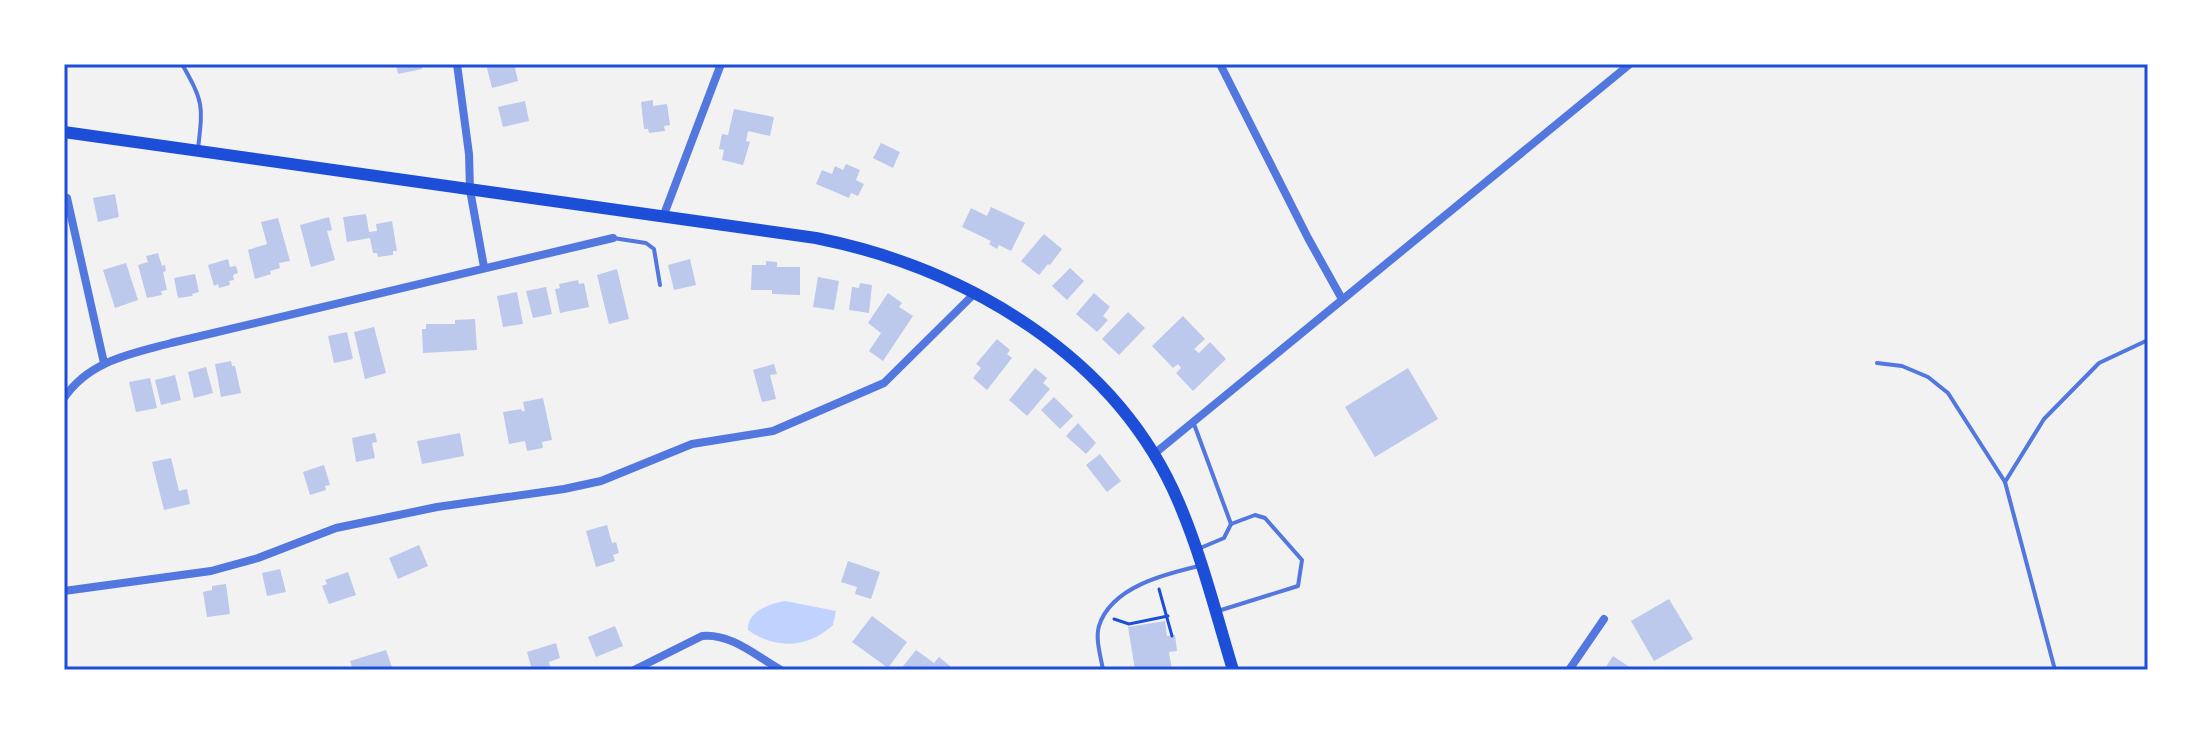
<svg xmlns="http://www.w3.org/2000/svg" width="2212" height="734" font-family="'Archivo Narrow',sans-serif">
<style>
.water{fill:#bfd3fe}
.building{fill:#bdc9ec}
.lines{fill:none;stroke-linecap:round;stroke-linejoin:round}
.path{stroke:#1d4ed8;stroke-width:3}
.service{stroke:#5277de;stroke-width:4}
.minor{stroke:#5277de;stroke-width:8}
.primary{stroke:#1d4ed8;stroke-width:12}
.neatline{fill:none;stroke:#1d4ed8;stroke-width:3}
</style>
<rect width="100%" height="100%" fill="#f2f2f2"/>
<path class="water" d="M785 601 836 611 833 625C808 648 776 650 748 630 747 611 769 604 785 601Z"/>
<g class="building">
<path d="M396 64H421L422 69 398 74Z"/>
<path d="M486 64H514L518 81 492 88Z"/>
<path d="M653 100V106L667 104 670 125 664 126 665 131 649 133 648 129H644L641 102Z"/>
<path d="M525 101 529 121 503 127 498 107Z"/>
<path d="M734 109 774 117 770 136 748 131 746 141 750 142 743 165 722 160 724 150 719 149 722 134 728 135Z"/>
<path d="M881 143 900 152 893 168 873 158Z"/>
<path d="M846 164 860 170 856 180 864 184 858 196 851 193 849 198 816 184 822 170 832 174 835 166 843 170Z"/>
<path d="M115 194 119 217 98 222 93 198Z"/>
<path d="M991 207 1025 223 1011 251 999 245 997 249 989 244 991 241 962 227 971 208 987 216Z"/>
<path d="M366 214 369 232 377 231 376 224 392 221 397 251H393V255L378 257 377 253H373L370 238 347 242 343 217Z"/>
<path d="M329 217 332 230 327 231 335 260 311 267 300 225Z"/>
<path d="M278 218 290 261 279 263 280 268 270 271 271 274 255 279 248 250 267 244 261 222Z"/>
<path d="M1044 234 1062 249 1050 265 1048 264 1039 275 1021 261Z"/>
<path d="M158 253 162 266 165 265 166 271 163 272 167 290 161 291 162 295 147 298 138 265 148 262 146 256Z"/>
<path d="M228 259 230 267 236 266 238 273 233 275 234 280 229 281 230 285 219 288 218 284 214 286 208 265Z"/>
<path d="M690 259 696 285 674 290 668 265Z"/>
<path d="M766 261 777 262V267H800V295L772 294V290H751L752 265H766Z"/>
<path d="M126 263 138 300 115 308 103 270Z"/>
<path d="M1070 268 1084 281 1067 300 1052 286Z"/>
<path d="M617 269 629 319 609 324 597 275Z"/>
<path d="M195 274 199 292 192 294 193 296 178 298 174 278Z"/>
<path d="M818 277 839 281 834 310 813 307Z"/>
<path d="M578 280 579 284 584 283 589 307 560 313 555 289 560 288 559 284Z"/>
<path d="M860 283 872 285 869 313 849 310 852 287 859 288Z"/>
<path d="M546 287 552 314 533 318 526 291Z"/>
<path d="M517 292 523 324 503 327 497 296Z"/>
<path d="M888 293 902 303 899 307 913 316 883 361 869 351 881 333 868 323Z"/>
<path d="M1094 293 1110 307 1103 316 1108 320 1097 332 1076 314Z"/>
<path d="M1128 312 1145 328 1119 355 1102 339Z"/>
<path d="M1183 316 1205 339 1194 349 1199 353 1210 342 1226 359 1193 391 1176 373 1181 368 1178 364 1173 368 1152 346Z"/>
<path d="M475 319 477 350 423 353 422 329H426V324H455V320Z"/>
<path d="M374 327 386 373 365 379 354 332Z"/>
<path d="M347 332 353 359 334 363 328 336Z"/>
<path d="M997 339 1010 350 1007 354 1012 358 987 390 973 378 981 368 976 364Z"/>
<path d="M231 361 232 366H235L241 393 221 397 215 364Z"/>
<path d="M774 364 777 374 770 375 776 399 762 402 753 370Z"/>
<path d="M206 367 213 393 194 398 188 372Z"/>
<path d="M1035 368 1047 378 1043 383 1050 389 1027 416 1009 400Z"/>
<path d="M1408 368 1438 419 1375 457 1345 407Z"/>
<path d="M175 375 181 400 161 405 155 380Z"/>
<path d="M150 378 157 408 136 412 129 382Z"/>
<path d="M1054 397 1073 416 1060 429 1041 410Z"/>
<path d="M543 398 552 440 542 442 543 448 527 451 525 441 509 444 503 412 521 409 522 411H525L523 402Z"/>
<path d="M1078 423 1096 443 1086 454 1066 436Z"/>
<path d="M375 433 377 442 372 443 375 458 356 462 352 438Z"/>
<path d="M460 433 464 456 422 464 417 441Z"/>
<path d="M1100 454 1121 481 1107 492 1086 465Z"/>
<path d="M171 458 179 491 187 489 190 504 164 510 152 462Z"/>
<path d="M324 465 330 485 325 486 326 490 310 495 303 472Z"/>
<path d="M607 525 612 543 616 542 619 553 613 555 615 561 596 567 586 531Z"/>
<path d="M419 545 428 566 398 579 389 558Z"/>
<path d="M848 561 880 572 871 599 855 594 857 587 841 582Z"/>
<path d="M280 569 286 592 267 596 262 573Z"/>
<path d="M348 572 356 595 329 604 322 586 327 584 325 580Z"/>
<path d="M226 584 230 614 207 617 203 592 212 590V586Z"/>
<path d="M1669 599 1693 639 1654 661 1631 621Z"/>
<path d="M872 616 907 642 888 668 852 642Z"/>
<path d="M1165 621 1167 636 1175 635 1177 651 1169 652 1172 670H1135L1128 627Z"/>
<path d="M615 626 623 646 596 657 588 637Z"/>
<path d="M556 643 560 658 549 662 551 670H532L527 652Z"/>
<path d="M386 650 393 670H353L350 661Z"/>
<path d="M916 650 934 663 939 657 950 666 947 670H900Z"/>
<path d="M1613 656 1634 670H1604Z"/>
</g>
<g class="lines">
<g class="path">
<path d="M1159 589 1172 636"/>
<path d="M1114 619 1129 624 1168 616"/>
</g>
<g class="service">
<path d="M182 64C204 103 203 105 198 149"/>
<path d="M613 238 646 243 654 249 660 285"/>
<path d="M1877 363 1902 366 1928 377 1948 393 2005 482 2055 670"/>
<path d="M1194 424 1231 524 1224 538 1198 549"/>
<path d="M2005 482 2044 419 2099 363 2148 340"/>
<path d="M1218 611 1298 586 1302 560 1265 518 1255 515 1231 524"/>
<path d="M1103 670C1101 657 1095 639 1099 626 1111 587 1165 574 1199 566"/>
</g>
<g class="minor">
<path d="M457 64 469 154 470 190 484 267"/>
<path d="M1220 64 1308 238 1342 299"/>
<path d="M67 198 104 363"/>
<path d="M663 217 721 64"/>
<path d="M64 398C89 361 130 354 171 343L613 238"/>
<path d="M1154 454 1630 64"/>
<path d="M64 591 211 571 258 558 336 528 437 507 564 489 601 481 692 444 773 431 884 383 975 293"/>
<path d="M634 670 702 636C731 633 756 656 781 670"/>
<path d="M1569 670 1604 619"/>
</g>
<path class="primary" d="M64 132 816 238C966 268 1117 356 1179 503 1202 557 1216 614 1233 670"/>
</g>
<rect width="2212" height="734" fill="none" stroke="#ffffff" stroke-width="132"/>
<rect x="66" y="66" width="2080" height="602" class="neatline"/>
</svg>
